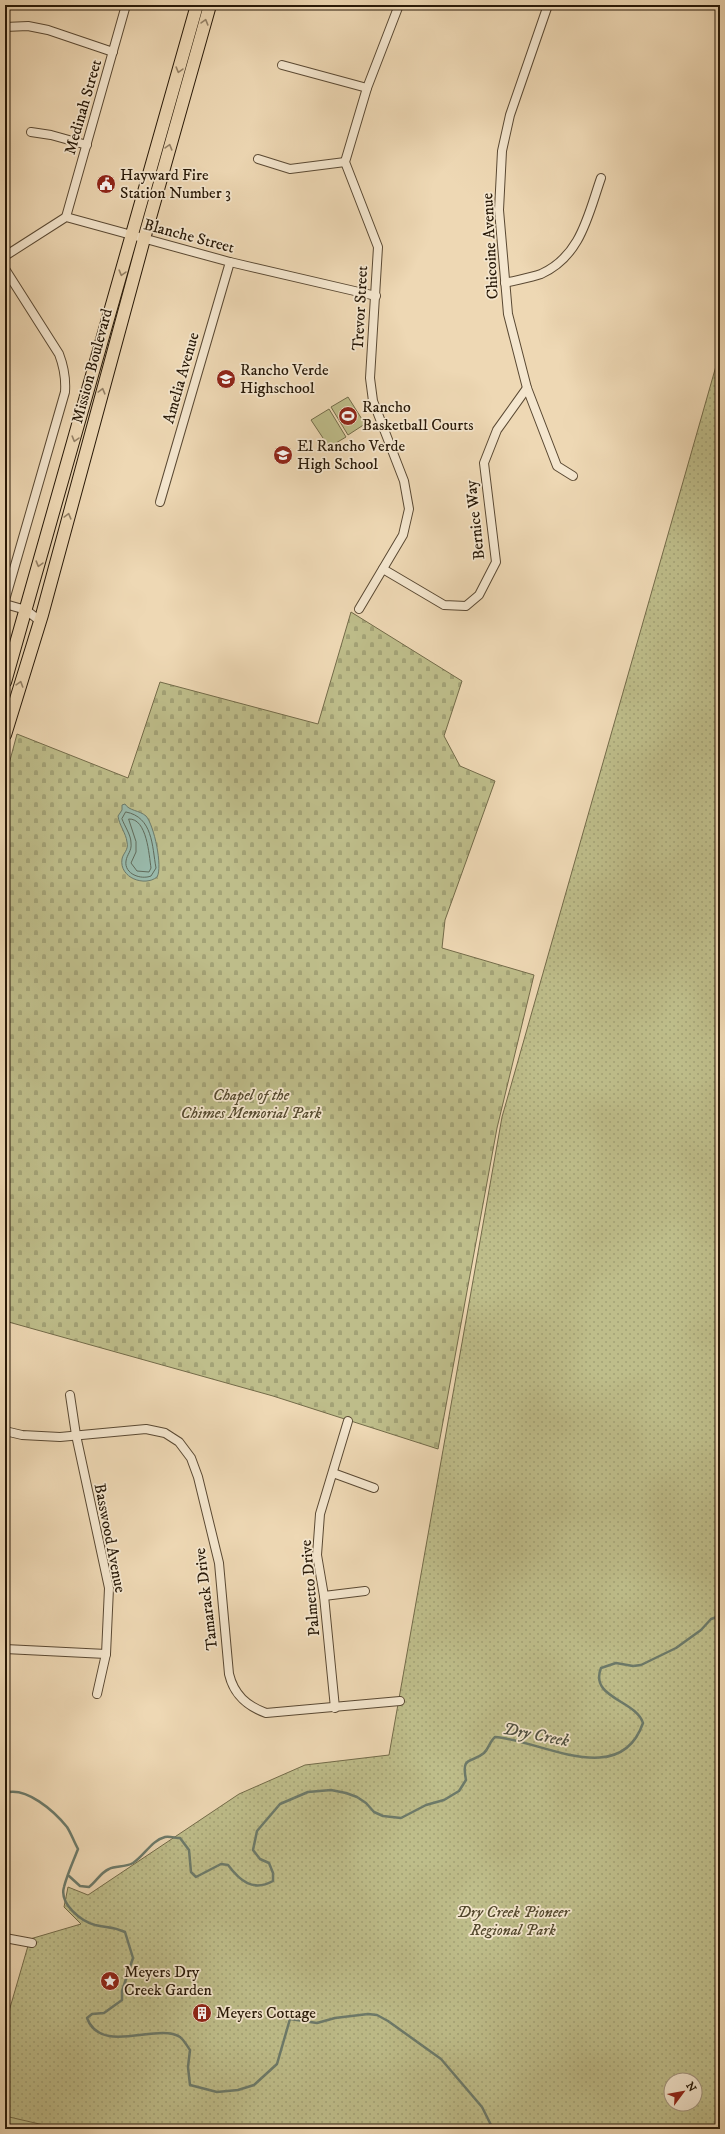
<svg xmlns="http://www.w3.org/2000/svg" width="725" height="2134" font-family="'IM FELL DW Pica',serif">
<style>
.cemetery{fill:url(#cemetery-stones);stroke:#736b49}
.park{fill:url(#park-dots);stroke:#736b49;fill-rule:evenodd}
.garden{fill:#bebd8a;stroke:#736b49}
.water{fill:#99baac;stroke:#6c7a6a}
.lines{fill:none;stroke-linecap:round;stroke-linejoin:round}
.shore{stroke:#606a5a;stroke-width:1}
.stream{stroke:#6c7a6a;stroke-width:2.5}
.street-casing{stroke:#5a4933;stroke-width:10}
.primary-casing{stroke:#281908;stroke-width:14}
.street{stroke:#f4e6ce;stroke-width:8}
.primary{stroke:#eed8b4;stroke-width:12}
.oneway{stroke:#958267}
.labels{text-anchor:middle;dominant-baseline:central;stroke-width:3.5;stroke-linejoin:round;paint-order:stroke}
.street-label{font-size:16px;fill:#281908;stroke:#f4e6ce}
.poi-label{font-size:16px;fill:#281908;stroke:#f4e6ce;text-anchor:start}
.park-label{font-size:16px;font-style:italic;fill:#554a2f;stroke:#f4e6ce}
.water-label{font-size:17px;font-style:italic;fill:#505141;stroke:#f4e6ce}
</style>
<defs>
<pattern id="cemetery-stones" width="16" height="16" patternUnits="userSpaceOnUse"><rect width="16" height="16" fill="#bebd8a"/><path d="M2 7V4a2 2 0 0 1 4 0v3zM10 15v-3a2 2 0 0 1 4 0v3z" fill="#a3a276"/></pattern>
<pattern id="park-dots" width="8" height="8" patternUnits="userSpaceOnUse"><rect width="8" height="8" fill="#bebd8a"/><path d="M2 2h.1M6 6h.1" fill="none" stroke="#a3a276" stroke-width="1.8" stroke-linecap="round"/></pattern>
</defs>
<rect width="100%" height="100%" fill="#eed8b4"/>
<filter id="stains"><feTurbulence type="fractalNoise" baseFrequency=".005" numOctaves="4"/><feColorMatrix values="0 0 0 0 .2 0 0 0 0 .09 0 0 0 0 .02 0 0 0 .5 -.17"/></filter>
<radialGradient id="worn" r=".72"><stop offset=".6" stop-color="#630" stop-opacity="0"/><stop offset="1" stop-color="#630" stop-opacity=".3"/></radialGradient>
<path class="cemetery" d="M351 612 462 681 444 736 460 766 495 781 445 920 442 948 534 975 497 1128 438 1449 273 1396 5 1321V779L17 734 128 778 160 682 318 724Z"/>
<path class="park" d="M720 352V2129H5V2025L30 1939 81 1924 64 1907 68 1887 88 1895 239 1794 305 1765 389 1755 502 1117ZM671 2080H695V2104H671Z"/>
<g class="garden">
<path d="M348 397 365 424 348 435 331 407Z"/>
<path d="M329 409 346 437 329 447 311 420Z"/>
<path d="M5 2116 61 2129H5Z"/>
</g>
<path class="water" d="M125 804C129 811 139 810 146 816 154 825 163 867 157 877 145 887 119 878 122 859 123 853 129 850 127 842 126 833 119 825 118 816L122 810V805Z"/>
<g class="lines">
<g class="shore">
<path d="M126 812C153 817 152 846 156 868L151 876C141 880 124 874 126 861 127 854 132 851 131 843 131 835 125 827 122 819Z"/>
<path d="M129 819C147 818 149 855 151 868L149 872 137 871 131 863 136 852V842Z"/>
</g>
<g class="stream">
<path d="M5 1793C26 1786 54 1811 67 1827 71 1833 74 1842 78 1849 73 1862 67 1875 64 1887 59 1904 81 1921 95 1925 107 1928 112 1926 125 1932L133 1958 122 1991V2000L104 2013 92 2014 87 2018C101 2056 158 2022 180 2037 184 2040 187 2046 190 2050L188 2067 190 2085 217 2092 238 2090 254 2085 277 2064 290 2019 317 2023 335 2018 368 2014 377 2015 388 2021 441 2059 482 2107 493 2129"/>
<path d="M69 1876 80 1886 89 1887C97 1881 100 1873 109 1869 116 1865 124 1868 133 1863 144 1856 152 1840 165 1837 169 1836 176 1838 180 1838L189 1850 191 1872 196 1877 221 1864 228 1865C240 1881 253 1892 273 1881V1873L269 1863 260 1859 253 1850 257 1831 280 1804 308 1792 331 1790 346 1793 357 1797 366 1803 374 1812 383 1816 401 1818 426 1805 444 1800 459 1791 466 1780C461 1755 471 1764 484 1753 489 1748 490 1741 495 1737 540 1740 620 1790 643 1723 636 1700 589 1698 601 1668L616 1663 633 1666 641 1665 676 1648 701 1630 711 1619 720 1616"/>
</g>
<g class="street-casing">
<g id="street">
<path d="M548 5 510 115 502 151 499 210 508 314 527 388 557 466 573 476"/>
<path d="M5 27 28 26 48 30 113 52"/>
<path d="M282 65 367 88"/>
<path d="M31 132 51 135 87 145"/>
<path d="M258 159 290 169 345 162"/>
<path d="M66 217 126 5"/>
<path d="M5 256 66 217 230 262 376 296"/>
<path d="M5 269 59 354C64 367 66 378 65 392L5 600"/>
<path d="M505 283C516 280 530 278 541 274 581 256 588 215 601 178"/>
<path d="M160 502 230 262"/>
<path d="M383 569 444 605 466 606 479 595 496 562 484 463 497 430 527 388"/>
<path d="M5 604 26 610 40 621"/>
<path d="M359 609 403 535 409 509 404 481 373 401 370 378 378 247 345 162 367 88 399 5"/>
<path d="M70 1395 76 1435 109 1588 106 1654 97 1694"/>
<path d="M5 1431 22 1435 60 1437 146 1429 165 1433 179 1442 191 1458 198 1477 219 1563 229 1674C234 1695 247 1706 266 1713L400 1701"/>
<path d="M333 1473 374 1488"/>
<path d="M324 1596 365 1591"/>
<path d="M5 1649 106 1654"/>
<path d="M335 1708 324 1596 317 1555 320 1514 348 1421"/>
<path d="M5 1938 32 1943"/>
</g>
</g>
<g class="primary-casing">
<g id="primary">
<path d="M5 682 197 5"/>
<path d="M5 735 42 615 144 239 210 5"/>
</g>
</g>
<use href="#street" class="street"/>
<use href="#primary" class="primary"/>
</g>
<defs><path id="oneway-chevron" d="M-2-3.5L2.5 0L-2 3.5" fill="none" stroke-width="1.6" stroke-linecap="round" stroke-linejoin="round"/></defs>
<g class="oneway">
<use href="#oneway-chevron" transform="translate(205 22) rotate(-74)"/>
<use href="#oneway-chevron" transform="translate(179 70) rotate(106)"/>
<use href="#oneway-chevron" transform="translate(169 147) rotate(-74)"/>
<use href="#oneway-chevron" transform="translate(122 273) rotate(106)"/>
<use href="#oneway-chevron" transform="translate(102 391) rotate(-75)"/>
<use href="#oneway-chevron" transform="translate(75 439) rotate(106)"/>
<use href="#oneway-chevron" transform="translate(68 516) rotate(-75)"/>
<use href="#oneway-chevron" transform="translate(39 564) rotate(106)"/>
<use href="#oneway-chevron" transform="translate(20 684) rotate(-73)"/>
</g>
<defs>
<g id="civic-disc" transform="scale(1)"><circle r="9.5" fill="#8f2418" stroke="#f4e6ce"/><path d="M-.6-6.5H3V-4.5H.6V-3L4-1V1h2V6H-6V1h2V-1L-.6-3ZM-1.2 2.5V6h2.4V2.5Z" fill="#fff"/></g>
<g id="school-disc" transform="scale(1)"><circle r="9.5" fill="#8f2418" stroke="#f4e6ce"/><path d="M0-5L7-2L0 1L-7-2ZM-4 1L0 2.5L4 1V4Q0 6-4 4Z" fill="#fff"/></g>
<g id="stadium-disc" transform="scale(1)"><circle r="9.5" fill="#8f2418" stroke="#f4e6ce"/><path d="M0-5a6.5 5 0 1 0 0 10a6.5 5 0 1 0 0-10ZM-3.5-1.8h7v3.6h-7Z" fill="#fff"/></g>
<g id="sight-disc" transform="scale(1)"><circle r="9.5" fill="#8f2418" stroke="#f4e6ce"/><path d="M0-6L1.8-2.2L6-1.7L2.9 1.2L3.7 5.4L0 3.3L-3.7 5.4L-2.9 1.2L-6-1.7L-1.8-2.2Z" fill="#fff"/></g>
<g id="building-disc" transform="scale(1)"><circle r="9.5" fill="#8f2418" stroke="#f4e6ce"/><path d="M-4-6H4V6H1V3H-1V6H-4ZM-2.5-4.3h1.7v1.8h-1.7ZM.8-4.3h1.7v1.8H.8ZM-2.5-1h1.7V.8h-1.7ZM.8-1h1.7V.8H.8Z" fill="#fff"/></g>
</defs>
<g fill-rule="evenodd">
<use href="#civic-disc" x="106" y="184"/>
<use href="#school-disc" x="226" y="379"/>
<use href="#stadium-disc" x="348" y="416"/>
<use href="#school-disc" x="283" y="455"/>
<use href="#sight-disc" x="110" y="1981"/>
<use href="#building-disc" x="202" y="2013"/>
</g>
<g class="labels">
<g class="street-label">
<text transform="translate(83 107) rotate(-74)">Medinah Street</text>
<text transform="translate(189 236) rotate(15)">Blanche Street</text>
<text transform="translate(490 246) rotate(-93)">Chicoine Avenue</text>
<text transform="translate(360 308) rotate(-87)">Trevor Street</text>
<text transform="translate(92 366) rotate(-75)">Mission Boulevard</text>
<text transform="translate(181 378) rotate(-74)">Amelia Avenue</text>
<text transform="translate(475 520) rotate(-96)">Bernice Way</text>
<text transform="translate(110 1538) rotate(79)">Basswood Avenue</text>
<text transform="translate(310 1588) rotate(-95)">Palmetto Drive</text>
<text transform="translate(206 1599) rotate(-97)">Tamarack Drive</text>
</g>
<g class="poi-label">
<text x="120" y="175">Hayward Fire<tspan x="120" dy="18">Station Number 3</tspan></text>
<text x="240" y="370">Rancho Verde<tspan x="240" dy="18">Highschool</tspan></text>
<text x="362" y="407">Rancho<tspan x="362" dy="18">Basketball Courts</tspan></text>
<text x="297" y="446">El Rancho Verde<tspan x="297" dy="18">High School</tspan></text>
<text x="124" y="1972">Meyers Dry<tspan x="124" dy="18">Creek Garden</tspan></text>
<text x="216" y="2013">Meyers Cottage</text>
</g>
<g class="park-label">
<text x="251" y="1095">Chapel of the<tspan x="251" dy="18">Chimes Memorial Park</tspan></text>
<text x="513" y="1912">Dry Creek Pioneer<tspan x="513" dy="18">Regional Park</tspan></text>
</g>
<g class="water-label">
<text transform="translate(536 1735) rotate(11)">Dry Creek</text>
</g>
</g>
<rect width="725" height="2134" fill="none" stroke="#eed8b4" stroke-width="20"/>
<rect x="6" y="6" width="713" height="2122" fill="none" stroke="#281908" stroke-width="2"/>
<rect x="10" y="10" width="705" height="2114" fill="none" stroke="#281908"/>
<g transform="translate(683 2092) rotate(58)"><circle r="19" fill="#f4e6ce" stroke="#a2947f"/>
<path d="M0-3L7 15L0 10L-7 15Z" fill="#8f2418"/>
<text y="-6" font-size="11" font-weight="bold" text-anchor="middle" fill="#281908">N</text>
</g>
<rect width="100%" height="100%" filter="url(#stains)"/>
<rect width="100%" height="100%" fill="url(#worn)"/>
</svg>
